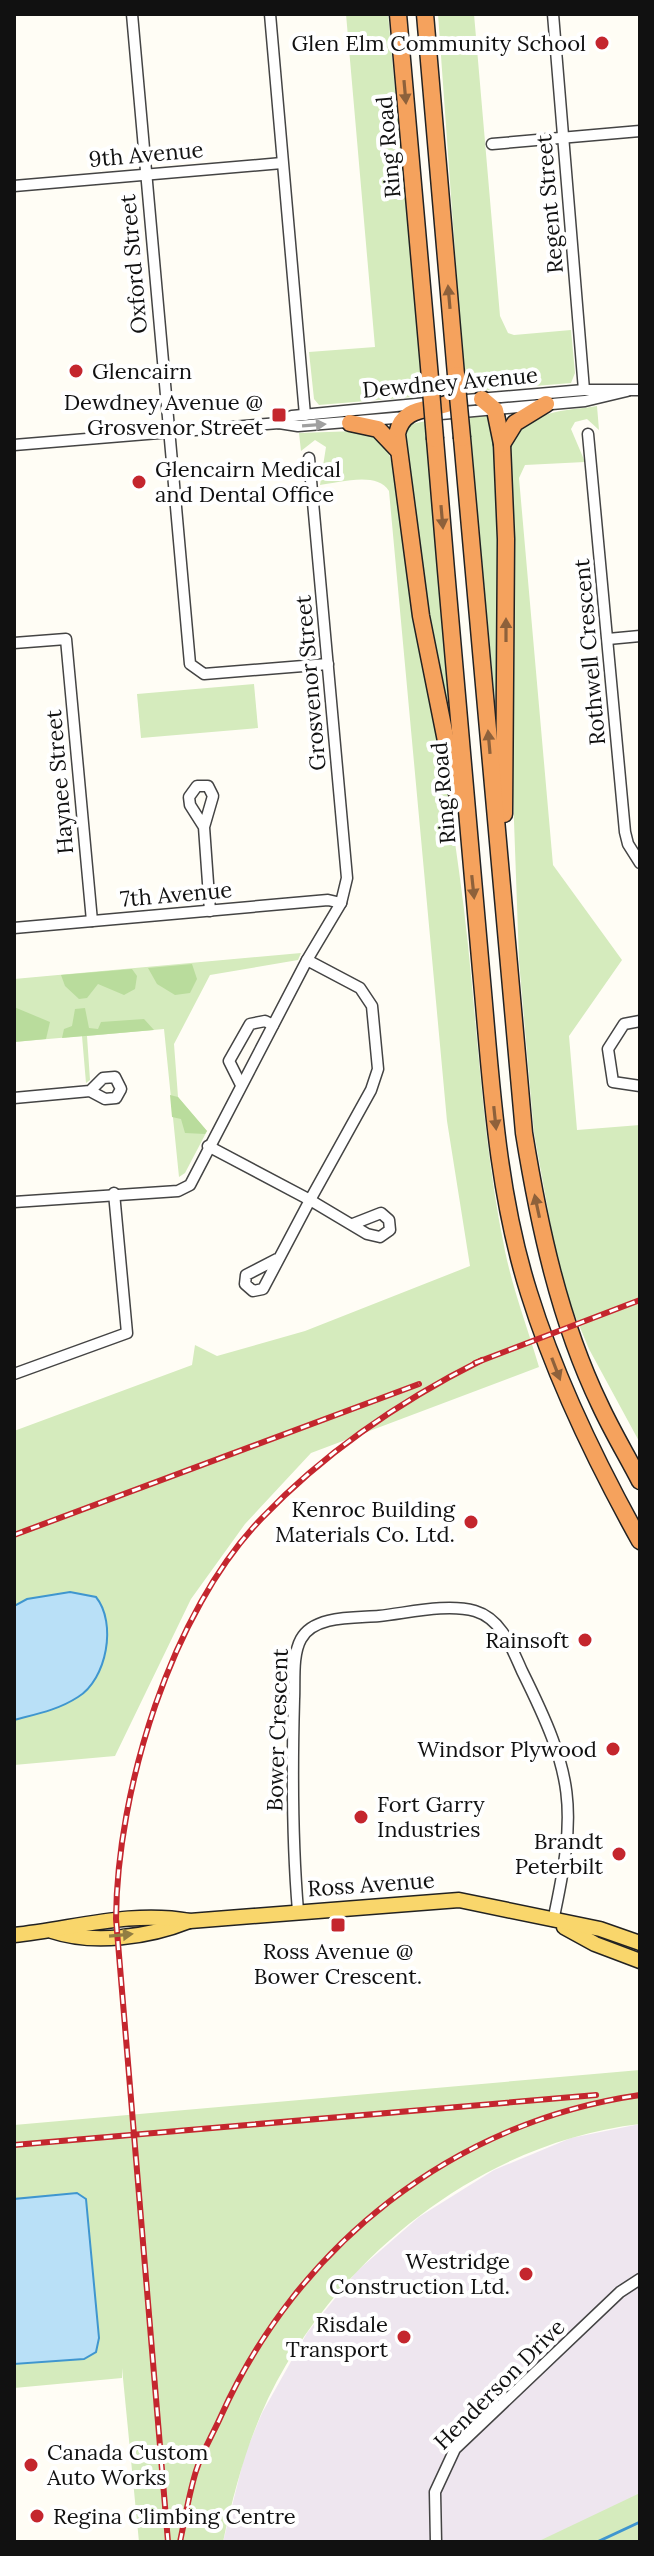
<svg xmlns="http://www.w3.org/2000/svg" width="654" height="2556" font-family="Lora,serif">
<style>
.industrial{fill:#eee6ef}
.green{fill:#d5ebbd}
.forest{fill:#b9dc9c}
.water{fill:#b9e0f7;stroke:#3f96cf;stroke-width:2}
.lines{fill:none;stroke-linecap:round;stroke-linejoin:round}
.stream{stroke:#3f96cf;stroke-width:3}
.minor-casing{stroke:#444;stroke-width:13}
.major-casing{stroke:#222;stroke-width:17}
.highway-casing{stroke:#222;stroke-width:19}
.minor{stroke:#fff;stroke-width:10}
.major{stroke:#f9d66b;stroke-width:14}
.highway{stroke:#f5a25d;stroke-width:16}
.rail-casing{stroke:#c4262e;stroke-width:6}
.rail{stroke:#fff;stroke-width:3;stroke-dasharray:9;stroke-linecap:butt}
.highway-bridge-casing{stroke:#222;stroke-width:19;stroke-linecap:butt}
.highway-bridge{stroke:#f5a25d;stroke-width:16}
.oneway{fill:#8e613b}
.oneway2{fill:#a0a0a0}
.oneway3{fill:#917d42}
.poi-dot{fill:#c4262e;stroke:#fff;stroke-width:3}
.labels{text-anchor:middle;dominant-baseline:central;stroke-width:8;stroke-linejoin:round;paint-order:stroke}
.poi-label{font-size:22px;fill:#111;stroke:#fff;text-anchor:end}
.street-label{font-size:22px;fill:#111;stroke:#fff}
</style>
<rect width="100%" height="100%" fill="#fffdf5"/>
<path class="industrial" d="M640 2124V2542H223L245 2454 262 2413 307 2333 357 2271 419 2217 494 2170 571 2138Z"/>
<g class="green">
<path d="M346 14H388L424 396 319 405 314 399 309 352 375 347Z"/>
<path d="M438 14H474L500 316 508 333 514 335 571 330 575 373 571 383 465 392Z"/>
<path d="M597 406 599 430 587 419 575 422 571 429 585 462 525 465 519 478 553 865 622 960 569 1036 577 1130 640 1125V1443L589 1349 561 1282 534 1133 519 961 513 793 511 446C522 410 566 411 597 406Z"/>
<path d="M487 415 492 418 501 538 497 720 468 417Z"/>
<path d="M426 421 453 743 433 648 403 438 407 425Z"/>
<path d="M356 431C377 437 387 441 392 464 409 601 441 735 459 871 477 997 479 1125 505 1251 513 1290 528 1329 539 1367L311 1453 245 1524 191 1599 115 1756 14 1765V1431L192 1365 195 1345 217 1356 305 1331 470 1266 447 1121 389 491C377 471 339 483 320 485L326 447 315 440 301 451 299 433Z"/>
<path d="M254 684 258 728 141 738 137 694Z"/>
<path d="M301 953 298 960 210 975 174 1044 178 1097 207 1131 185 1173 179 1177 164 1029 87 1036 90 1080 86 1083 82 1036 14 1042V979Z"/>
<path d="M640 2070V2124C493 2141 360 2240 286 2365 253 2420 236 2481 223 2542H139L122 2368V2378L14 2388V2125Z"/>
<path d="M640 2493V2542H537Z"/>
</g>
<g class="forest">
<path d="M192 964 197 979 190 993 175 995 157 984 148 968Z"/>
<path d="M132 969 137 976 135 989 124 995 98 984 87 998 79 999 65 986 61 975Z"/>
<path d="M14 1007 50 1022 46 1039 14 1042Z"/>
<path d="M85 1008 89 1028 98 1029 101 1022 144 1019 154 1030 62 1038 64 1029 72 1026 75 1009Z"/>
<path d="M170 1095 178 1097 207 1131 205 1134 185 1133 181 1119 172 1117Z"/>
</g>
<g class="water">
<path d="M70 1592 96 1597C117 1623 107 1679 78 1697 58 1710 37 1714 14 1720V1606L27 1599Z"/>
<path d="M77 2193 86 2199 99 2338 96 2352 84 2359 14 2364V2199Z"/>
</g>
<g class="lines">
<path class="stream" d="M597 2542 640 2522"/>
<g class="minor-casing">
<g id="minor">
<path d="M132 14 190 664 204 674 328 664"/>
<path d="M270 14 305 415"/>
<path d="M553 14 584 390"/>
<path d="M492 144 640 131"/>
<path d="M14 186 282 163"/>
<path d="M455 401 584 390H640"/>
<path d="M430 415 585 401 627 391"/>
<path d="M279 423 292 416 427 403"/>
<path d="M588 434 625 832 628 844 640 863"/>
<path d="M14 445 279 423 298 426 406 417"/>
<path d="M608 639 640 636"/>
<path d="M14 643 66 639 92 921"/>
<path d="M204 827 190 805 189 797 197 786H208L213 796 204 827 210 911"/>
<path d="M14 928 328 900 341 903"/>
<path d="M640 1021 624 1024 608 1049 613 1082 640 1086"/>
<path d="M241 1085 229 1061 250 1024 265 1021 273 1025"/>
<path d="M14 1098 90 1091 105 1099 116 1098 121 1089 115 1077 103 1078 90 1091"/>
<path d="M208 1146 310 1200 371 1090 378 1069 372 1006 360 988 307 960"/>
<path d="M14 1202 178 1191 190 1185 307 960 341 903 347 878 309 458"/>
<path d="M277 1259 246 1275 245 1284 253 1291 263 1289 310 1200 367 1234 380 1237 390 1230 389 1220 381 1213 353 1224"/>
<path d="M14 1374 127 1333 114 1193"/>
<path d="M298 1911C292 1840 292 1770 294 1699 295 1682 292 1655 301 1639 314 1615 355 1618 379 1616 408 1613 447 1603 475 1611 502 1619 512 1649 522 1671 574 1776 578 1806 553 1921"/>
<path d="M436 2542 435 2492 455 2449 620 2292 640 2279"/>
</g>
</g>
<g class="major-casing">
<g id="major">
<path d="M564 1927 595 1944 640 1961"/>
<path d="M52 1931C94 1945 149 1937 189 1921"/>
<path d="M14 1935C73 1929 130 1910 190 1921L459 1900 600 1929 640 1943"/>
</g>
</g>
<g class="highway-casing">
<g id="highway">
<path d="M398 14 430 378"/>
<path d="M425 14 456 375"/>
<path d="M482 399 495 410 502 444 506 539 504 814"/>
<path d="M454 401C433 412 403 404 397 434L421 616 456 791"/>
<path d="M350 423 378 429 397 449"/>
<path d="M462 438 524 1133C539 1225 559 1320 600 1405 612 1431 627 1456 640 1481"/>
<path d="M435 439C450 616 464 793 481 970 491 1078 496 1189 529 1293 556 1380 596 1462 640 1541"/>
<path d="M502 444 515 423 546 404"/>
</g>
</g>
<use href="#minor" class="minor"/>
<use href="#major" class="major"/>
<use href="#highway" class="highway"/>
<g class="rail-casing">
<g id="rail">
<path d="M475 1363 640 1300"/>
<path d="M14 1535 419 1384"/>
<path d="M14 2145 596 2095"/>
<path d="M168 2542 116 1919C117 1790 171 1612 262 1518 326 1451 400 1401 482 1360"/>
<path d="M180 2542C185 2518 189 2494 196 2471 202 2452 213 2434 221 2416 298 2245 453 2122 640 2095"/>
</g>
</g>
<use href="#rail" class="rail"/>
<g class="highway-bridge-casing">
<g id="highway-bridge">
<path d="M456 375 462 438"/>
<path d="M430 378 435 439"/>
</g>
</g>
<use href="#highway-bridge" class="highway-bridge"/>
</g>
<defs><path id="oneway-solid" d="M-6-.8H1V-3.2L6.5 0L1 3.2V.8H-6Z" transform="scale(2)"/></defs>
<g class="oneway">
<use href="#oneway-solid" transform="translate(405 92) rotate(85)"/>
<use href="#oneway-solid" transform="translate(449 297) rotate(-95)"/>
<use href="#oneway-solid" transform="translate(442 517) rotate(85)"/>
<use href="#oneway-solid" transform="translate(506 630) rotate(-90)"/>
<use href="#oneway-solid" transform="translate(489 742) rotate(-95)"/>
<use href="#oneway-solid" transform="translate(473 887) rotate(84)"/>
<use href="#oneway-solid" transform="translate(495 1118) rotate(84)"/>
<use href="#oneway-solid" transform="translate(537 1206) rotate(-102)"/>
<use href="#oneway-solid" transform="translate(556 1369) rotate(69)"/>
</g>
<use class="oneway2" href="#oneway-solid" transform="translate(314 425) rotate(-4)"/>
<use class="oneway3" href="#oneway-solid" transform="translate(121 1935) rotate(-5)"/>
<g class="poi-dot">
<circle cx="602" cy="43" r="8"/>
<circle cx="76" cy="371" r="8"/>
<rect x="271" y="407" width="16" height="16" rx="4"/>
<circle cx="139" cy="482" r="8"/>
<circle cx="471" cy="1522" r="8"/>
<circle cx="585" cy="1640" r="8"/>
<circle cx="613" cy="1749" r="8"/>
<circle cx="361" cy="1817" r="8"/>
<circle cx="619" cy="1854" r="8"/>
<rect x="330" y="1917" width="16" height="16" rx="4"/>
<circle cx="526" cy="2274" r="8"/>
<circle cx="404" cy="2337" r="8"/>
<circle cx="31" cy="2465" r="8"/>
<circle cx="37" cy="2516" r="8"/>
</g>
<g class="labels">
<g class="poi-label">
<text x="586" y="43">Glen Elm Community School</text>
<text x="92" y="371" text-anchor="start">Glencairn</text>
<text x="263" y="402">Dewdney Avenue @<tspan x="263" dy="25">Grosvenor Street</tspan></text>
<text x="155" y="469" text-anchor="start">Glencairn Medical<tspan x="155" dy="25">and Dental Office</tspan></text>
<text x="455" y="1509">Kenroc Building<tspan x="455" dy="25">Materials Co. Ltd.</tspan></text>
<text x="569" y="1640">Rainsoft</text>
<text x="597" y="1749">Windsor Plywood</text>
<text x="377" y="1804" text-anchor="start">Fort Garry<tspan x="377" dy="25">Industries</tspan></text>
<text x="603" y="1841">Brandt<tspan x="603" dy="25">Peterbilt</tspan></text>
<text x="338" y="1951" text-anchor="middle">Ross Avenue @<tspan x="338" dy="25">Bower Crescent.</tspan></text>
<text x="510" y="2261">Westridge<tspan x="510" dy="25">Construction Ltd.</tspan></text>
<text x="388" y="2324">Risdale<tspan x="388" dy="25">Transport</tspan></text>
<text x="47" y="2452" text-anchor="start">Canada Custom<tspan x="47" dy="25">Auto Works</tspan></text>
<text x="53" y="2516" text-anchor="start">Regina Climbing Centre</text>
</g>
<g class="street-label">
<text transform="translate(388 147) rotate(-95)">Ring Road</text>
<text transform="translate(146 154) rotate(-5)">9th Avenue</text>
<text transform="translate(549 204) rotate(-95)">Regent Street</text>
<text transform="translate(133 264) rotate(-95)">Oxford Street</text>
<text transform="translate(450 382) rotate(-5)">Dewdney Avenue</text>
<text transform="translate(589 652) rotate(-95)">Rothwell Crescent</text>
<text transform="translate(310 683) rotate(-95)">Grosvenor Street</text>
<text transform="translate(59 782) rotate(-95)">Haynee Street</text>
<text transform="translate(443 793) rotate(-95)">Ring Road</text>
<text transform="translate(176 894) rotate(-5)">7th Avenue</text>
<text transform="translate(277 1730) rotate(-88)">Bower Crescent</text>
<text transform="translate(371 1884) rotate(-4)">Ross Avenue</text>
<text transform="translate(499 2384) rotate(-45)">Henderson Drive</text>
</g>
</g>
<rect width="654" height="2556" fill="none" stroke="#111111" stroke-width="32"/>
</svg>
